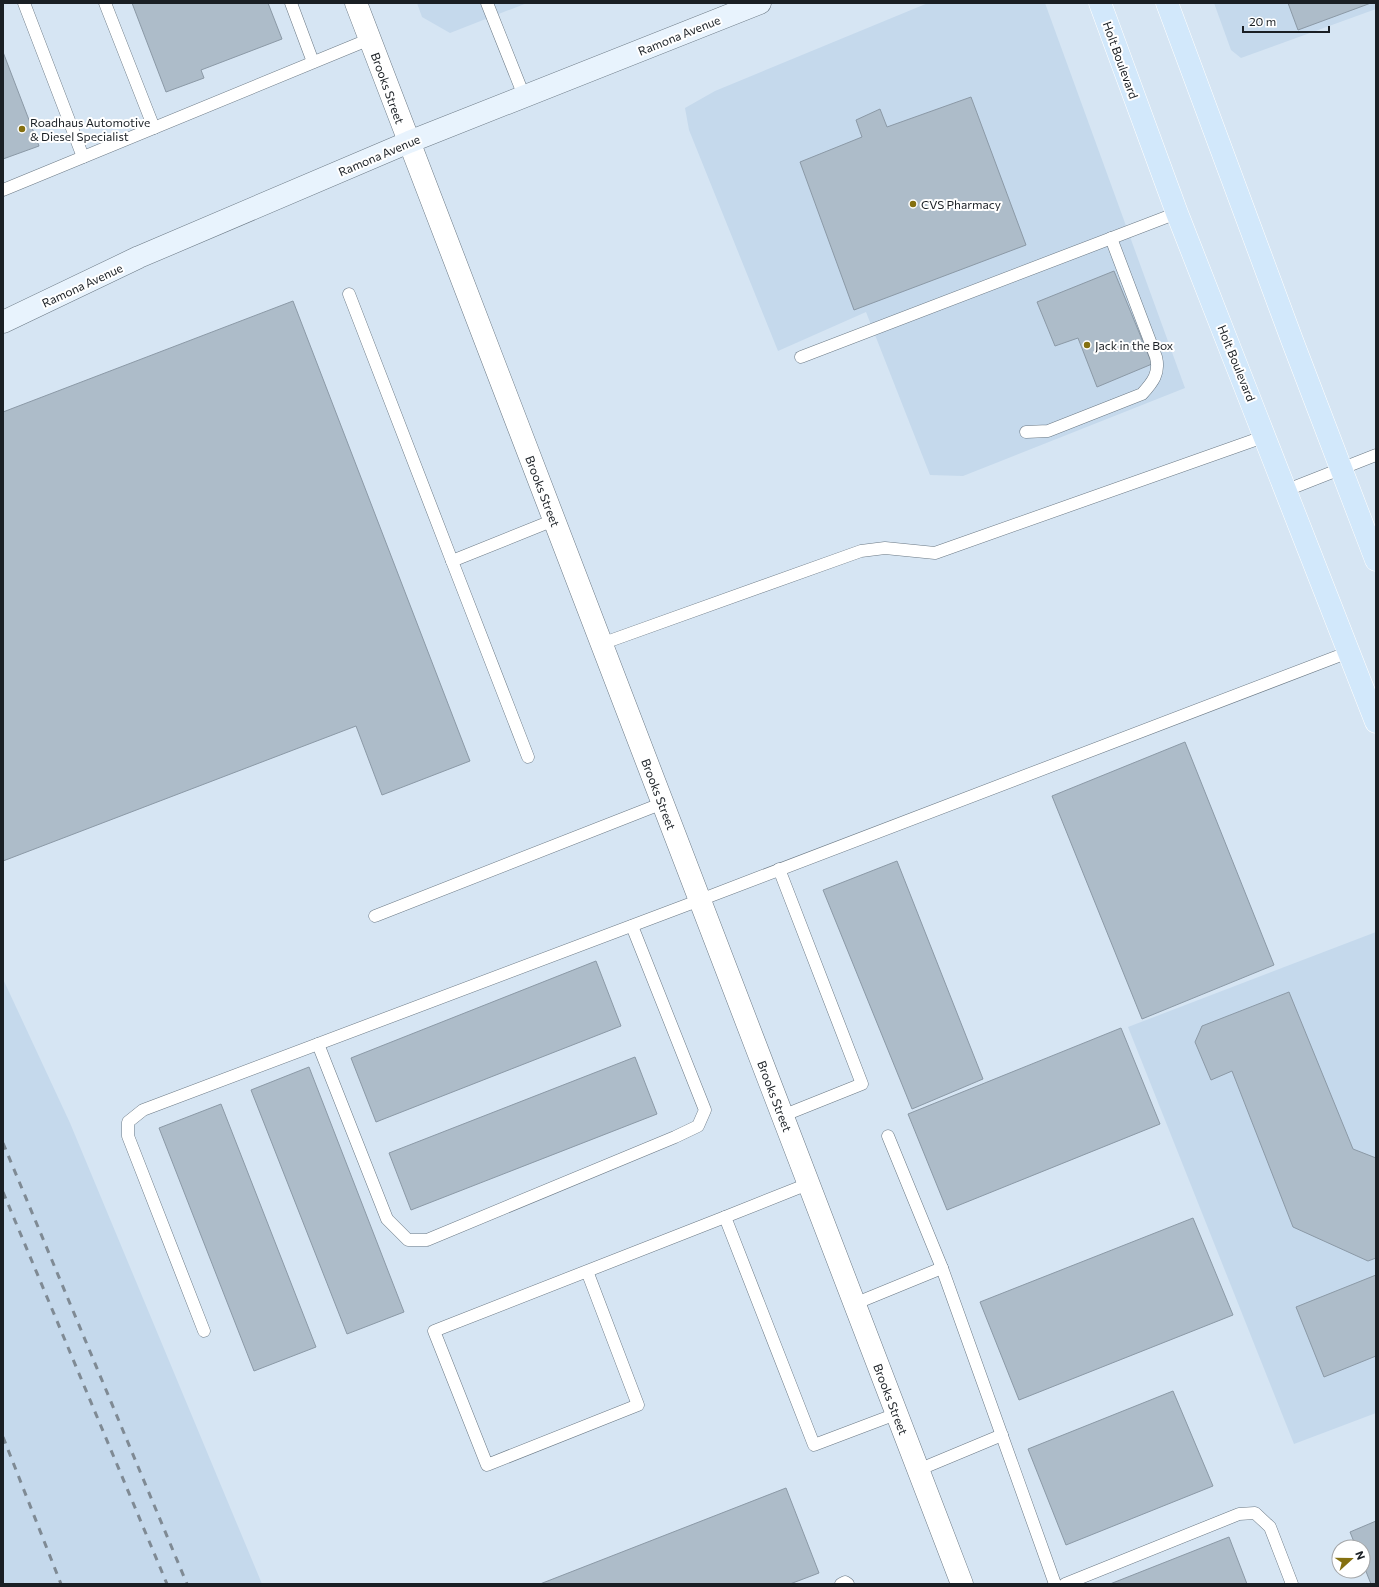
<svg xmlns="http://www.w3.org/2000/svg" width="1379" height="1587" font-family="Commissioner,sans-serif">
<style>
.built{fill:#c5d9ec}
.building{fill:#adbcc9;stroke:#8b99a6}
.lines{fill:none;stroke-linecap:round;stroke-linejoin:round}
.lane-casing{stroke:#6a7884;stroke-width:13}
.street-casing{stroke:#6a7884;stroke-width:23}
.secondary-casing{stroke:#6a7884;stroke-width:23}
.primary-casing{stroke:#fff;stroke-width:23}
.lane{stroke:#fff;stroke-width:12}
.street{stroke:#fff;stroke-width:22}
.secondary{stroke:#e8f3fd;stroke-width:22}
.primary{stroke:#d2e8fb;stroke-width:22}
.rail{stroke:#7f8a94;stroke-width:3;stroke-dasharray:7 7;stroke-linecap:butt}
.poi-dot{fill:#857010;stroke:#fff;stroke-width:1.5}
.labels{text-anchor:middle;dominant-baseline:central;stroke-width:4;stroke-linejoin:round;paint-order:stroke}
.street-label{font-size:12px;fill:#1a1f24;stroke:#fff}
.poi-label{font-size:12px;fill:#1a1f24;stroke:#fff;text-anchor:start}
</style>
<rect width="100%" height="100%" fill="#d6e5f3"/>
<g class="built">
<path d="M417 3H527L450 33 422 17Z"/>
<path d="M928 3H1045L1185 388 963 476 930 475 866 312 778 351 689 130 685 108 715 91Z"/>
<path d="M1214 3H1376V9L1241 58 1231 50Z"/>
<path d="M1376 932V1413L1294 1444 1128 1027Z"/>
<path d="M3 979 70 1123 262 1584H3Z"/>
</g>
<g class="building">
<path d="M132 3H268L282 39 201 70 204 78 166 92Z"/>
<path d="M1288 3H1371L1298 30Z"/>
<path d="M3 52 39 146 3 159Z"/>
<path d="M971 97 1026 245 854 310 800 162 862 137 856 120 880 109 887 127Z"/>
<path d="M1114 271 1152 364 1097 387 1078 338 1055 346 1037 302Z"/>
<path d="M293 301 470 761 382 795 356 726 3 861V412Z"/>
<path d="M1185 742 1274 965 1142 1019 1052 796Z"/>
<path d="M897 861 983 1079 912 1109 823 890Z"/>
<path d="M596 961 621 1026 376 1122 351 1058Z"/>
<path d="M1289 992 1353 1149 1376 1158V1258L1368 1261 1293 1227 1232 1071 1211 1080 1195 1042 1202 1026Z"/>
<path d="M1121 1028 1160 1124 947 1210 908 1114Z"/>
<path d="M635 1057 657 1114 411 1210 389 1153Z"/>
<path d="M309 1067 404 1312 347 1334 251 1090Z"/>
<path d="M221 1104 316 1347 254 1371 159 1128Z"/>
<path d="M1193 1218 1233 1315 1019 1400 980 1302Z"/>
<path d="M1376 1275V1356L1324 1377 1296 1307Z"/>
<path d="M1173 1391 1213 1486 1066 1545 1028 1449Z"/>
<path d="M786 1488 819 1573 790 1584H540Z"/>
<path d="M1376 1521V1584H1371L1363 1564V1547H1356L1350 1532Z"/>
<path d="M1229 1537 1247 1584H1110Z"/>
</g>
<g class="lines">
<g class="lane-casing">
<g id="lane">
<path d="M24 3 83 157"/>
<path d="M105 3 154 128"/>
<path d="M291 3 313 62"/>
<path d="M487 3 524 96"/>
<path d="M3 190 370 39"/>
<path d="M349 294 452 561"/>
<path d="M801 357 1177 213"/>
<path d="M1026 432 1048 431 1142 394C1153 382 1160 373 1156 357L1111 238"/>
<path d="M1287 490 1376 455"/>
<path d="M601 644 861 551 885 548 935 553 1266 436"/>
<path d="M528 757 452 561 554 520"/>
<path d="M779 869 862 1084 782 1116"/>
<path d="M375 916 663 803"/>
<path d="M318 1044 387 1219 408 1240H427L675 1137 698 1126 705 1110 632 926"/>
<path d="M808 1184 725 1217 814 1445 896 1414"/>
<path d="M942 1268 1055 1584"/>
<path d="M587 1271 638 1405 487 1465 434 1331 725 1217"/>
<path d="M854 1304 942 1268 888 1136"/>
<path d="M204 1331 128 1136V1122L143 1110 700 900 1349 652"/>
<path d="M918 1470 1002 1435"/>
<path d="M841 1584 845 1582 848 1584"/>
<path d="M1065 1584 1239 1514 1255 1513 1270 1527 1292 1584"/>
</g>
</g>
<g class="street-casing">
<path id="street" d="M356 3 962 1584"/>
</g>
<g class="secondary-casing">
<path id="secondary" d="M3 322 139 257 409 142 760 3"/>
</g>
<g class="primary-casing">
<g id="primary">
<path d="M1100 3 1177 213 1376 722"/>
<path d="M1167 3 1292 340 1376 560"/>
</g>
</g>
<use href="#lane" class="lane"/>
<use href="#street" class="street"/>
<use href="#secondary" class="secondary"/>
<use href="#primary" class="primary"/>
<g class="rail">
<path d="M3 1143 187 1584"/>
<path d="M3 1192 167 1584"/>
<path d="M3 1437 61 1584"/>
</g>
</g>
<g class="poi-dot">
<circle cx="22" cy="129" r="4"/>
<circle cx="913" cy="204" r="4"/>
<circle cx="1087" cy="345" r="4"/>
</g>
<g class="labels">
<g class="street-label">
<text transform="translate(679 35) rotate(-22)">Ramona Avenue</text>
<text transform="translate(1121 60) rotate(70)">Holt Boulevard</text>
<text transform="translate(388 88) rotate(70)">Brooks Street</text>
<text transform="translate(379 155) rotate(-23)">Ramona Avenue</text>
<text transform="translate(82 285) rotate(-25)">Ramona Avenue</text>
<text transform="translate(1237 363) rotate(68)">Holt Boulevard</text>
<text transform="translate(543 491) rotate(69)">Brooks Street</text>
<text transform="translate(659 794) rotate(69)">Brooks Street</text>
<text transform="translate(775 1096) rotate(69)">Brooks Street</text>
<text transform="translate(891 1399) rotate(69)">Brooks Street</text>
</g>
<g class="poi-label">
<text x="30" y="122">Roadhaus Automotive<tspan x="30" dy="14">&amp; Diesel Specialist</tspan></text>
<text x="921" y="204">CVS Pharmacy</text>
<text x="1095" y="345">Jack in the Box</text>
</g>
</g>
<rect width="1379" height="1587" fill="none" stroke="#1a1f24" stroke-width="8"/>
<g transform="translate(1351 1559) rotate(69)"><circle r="19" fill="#ffffff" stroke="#a3a5a7"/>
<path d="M0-3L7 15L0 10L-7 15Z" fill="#857010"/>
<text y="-6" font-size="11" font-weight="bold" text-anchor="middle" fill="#1a1f24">N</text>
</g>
<path d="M1243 26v6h86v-6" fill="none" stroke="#1a1f24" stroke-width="2"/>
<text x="1249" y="26" font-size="12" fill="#1a1f24" stroke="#ffffff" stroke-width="3" paint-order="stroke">20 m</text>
</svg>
